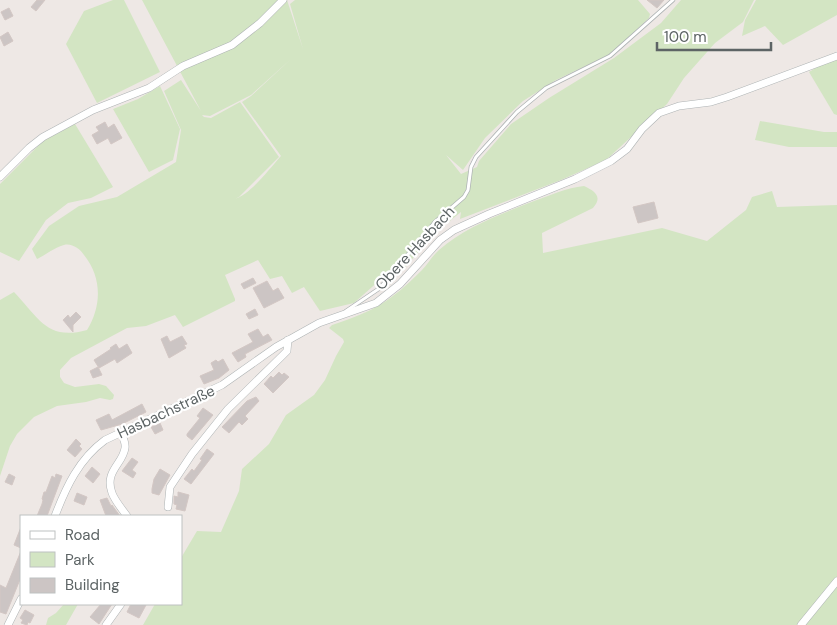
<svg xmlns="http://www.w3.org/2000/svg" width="837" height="625" font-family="'DM Sans',sans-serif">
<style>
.green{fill:#d3e5c3;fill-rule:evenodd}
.building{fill:#ccc5c4;stroke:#d3c7c4}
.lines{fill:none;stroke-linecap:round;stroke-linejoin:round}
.lane-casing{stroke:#aeb3b4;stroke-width:4.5}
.street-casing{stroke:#aeb3b4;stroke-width:8}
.lane{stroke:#fff;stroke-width:3}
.street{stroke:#fff;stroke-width:7}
.labels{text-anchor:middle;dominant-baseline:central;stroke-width:4.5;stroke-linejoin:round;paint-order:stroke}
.street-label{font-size:15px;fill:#5d6465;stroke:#fff}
</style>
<rect width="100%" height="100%" fill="#eee8e5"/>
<g class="green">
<path d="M113 0H124L160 72 97 103 66 44 84 11Z"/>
<path d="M142 0H287L303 49 290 4 295 0H638L650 14 649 18 611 54 556 80 523 101 485 138 463 170 446 155 461 174 477 167 479 161 511 124 549 98 614 58 661 23 681 0H754L743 22 715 43 684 78 667 104 606 160 561 180 460 219 461 212 436 232 399 274 381 279 354 303 320 311 304 287 292 293 282 276 270 279 258 260 225 275 235 299V301L183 327 175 315 146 326 127 328 71 358 60 370V377L64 383 75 387 99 384 106 386 114 395 113 399 110 400 100 398 86 402 57 406 34 417 17 434 10 446 0 476V300L14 292C39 318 47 341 87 330 102 306 102 277 84 255 80 249 72 243 64 245 56 247 45 255 37 259L32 249 49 226 79 206 117 197 176 162 181 130 164 91 181 80 201 111ZM291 59 251 96 242 102 281 156C270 168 250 195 235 199L239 197 279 157 240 102 211 118 204 117 202 115 210 116 251 95Z"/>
<path d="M756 0H837V15L783 45 765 26 742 36 745 20Z"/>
<path d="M837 55V115L834 114 809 72Z"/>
<path d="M160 86 180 129 173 160 149 172 113 109 138 99Z"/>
<path d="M760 121 824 132H837V147H789L755 140Z"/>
<path d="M75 124 113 187 91 198 68 203 46 220 19 261 0 252V184L43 141Z"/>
<path d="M584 186C595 191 603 197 593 208L542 233 543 253 662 228 707 241 746 210 752 197 772 191 777 207 837 205V625H143L155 604H181V558L197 531 221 532 239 491 242 469 269 444 286 415 314 395 325 380 336 356 344 342 343 339 329 328 332 325C374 311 390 302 422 270 428 264 432 256 439 250 465 227 501 214 534 201 551 195 566 188 584 186Z"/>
<path d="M64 604H78L66 625H46L48 618 56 613Z"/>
</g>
<g class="building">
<path d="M37 0H45L36 11 31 7Z"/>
<path d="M647 0H664L657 8Z"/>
<path d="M9 8 13 16 5 20 1 12Z"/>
<path d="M8 32 13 41 4 46 0 37Z"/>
<path d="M105 122 108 128 114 124 122 138 111 144 108 138 97 144 92 135 99 131 96 127Z"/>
<path d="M654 202 658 218 638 223 633 207Z"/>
<path d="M253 278 256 283 244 289 241 284Z"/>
<path d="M267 281 273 291 278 288 284 298 264 308 253 288Z"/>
<path d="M255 309 258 315 249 319 246 314Z"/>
<path d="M76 312 81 317 73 325V332L63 320 68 315 70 318Z"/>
<path d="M258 329 263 337 268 334 272 340 245 354 246 357 238 362 232 353 253 342 248 334Z"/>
<path d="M167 336 170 342 182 336 187 344 184 345 186 348 169 358 161 339Z"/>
<path d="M116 344 119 349 127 344 132 353 117 363 115 359 99 368 94 360 111 349 110 348Z"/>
<path d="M223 359 229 370 219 378 204 384 200 376 214 370 211 363 216 360 218 362Z"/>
<path d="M98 367 102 375 93 378 90 371Z"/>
<path d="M279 372 282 375 284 373 289 377 273 393 264 384 271 376 273 378Z"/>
<path d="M256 397 259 401 245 416 248 419 242 425 239 422 229 433 222 427 247 401Z"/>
<path d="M142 404 146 412 122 424 101 430 96 420 109 414 112 420Z"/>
<path d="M203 408 213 415 192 440 187 436V434L200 418 197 416Z"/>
<path d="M160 423 163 430 155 434 151 427Z"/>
<path d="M76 439 81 444 79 446 82 449 75 457 67 450Z"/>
<path d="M207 449 214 454 191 484 184 479 192 469 194 471 202 460 200 459Z"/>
<path d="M132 458 138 462 132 470 136 473 133 478 122 471Z"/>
<path d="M92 467 100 474 93 483 85 476Z"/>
<path d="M160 469 170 475 159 495 152 493V489L154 479Z"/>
<path d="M9 474 15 477 12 485 5 482Z"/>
<path d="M56 474 62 476 47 516H37L42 504 43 500 42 499 44 492H46L52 476 55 478Z"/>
<path d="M178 492 189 495 185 511 176 509 177 505 174 504V496L178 497Z"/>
<path d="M77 493 87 497 84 505 74 501Z"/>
<path d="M107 498 111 506 112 505 120 516H106L100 500Z"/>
<path d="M21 527V548L14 545Z"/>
<path d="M21 551V577L6 614 0 612V585L6 588Z"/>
<path d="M101 604H112L99 624 90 617Z"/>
<path d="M131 604H142L146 605 139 618 127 612Z"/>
<path d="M25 610 34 615 30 623 28 622 27 625 21 623 23 620 20 618Z"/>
</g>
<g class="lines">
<g class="lane-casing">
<path id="lane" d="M346 311 380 288 435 222 464 197 468 190 471 167 476 157 517 112 546 88 610 56 673 0"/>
</g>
<g class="street-casing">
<g id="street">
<path d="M0 177 29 148 43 137 93 110 149 88 183 66 232 45 260 23 283 0"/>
<path d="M121 432C123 438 126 443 125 448 123 464 104 471 112 493 115 501 122 509 127 516"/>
<path d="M168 507 170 487 192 454 228 409 283 355 287 351 288 340"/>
<path d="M55 516C66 487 79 459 105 440L222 385 276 347 319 323 376 303 400 284 440 240 454 230 489 214 575 179 611 161 627 149 642 129 659 113 679 106 711 102 727 97 837 56"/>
<path d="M8 625 21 599"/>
<path d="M106 625 121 604"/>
<path d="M801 625 837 581"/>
</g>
</g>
<use href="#lane" class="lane"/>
<use href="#street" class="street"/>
</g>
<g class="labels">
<g class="street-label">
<text transform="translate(415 248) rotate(-47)">Obere Hasbach</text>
<text transform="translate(166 412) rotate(-25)">Hasbachstraße</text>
</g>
</g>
<rect x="20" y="515" width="162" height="90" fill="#ffffff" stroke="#bec1c1"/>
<rect x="30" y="531" width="25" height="8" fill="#ffffff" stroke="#bec1c1"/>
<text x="65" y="540" font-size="15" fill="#5d6465">Road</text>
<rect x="30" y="552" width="25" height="15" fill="#d3e5c3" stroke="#bec1c1"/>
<text x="65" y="565" font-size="15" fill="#5d6465">Park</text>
<rect x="30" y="578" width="25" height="15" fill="#ccc5c4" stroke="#bec1c1"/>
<text x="65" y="590" font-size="15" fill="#5d6465">Building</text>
<path d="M657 42v8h114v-8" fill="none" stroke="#5d6465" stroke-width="2.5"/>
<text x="664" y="42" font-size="15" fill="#5d6465" stroke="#ffffff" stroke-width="4" paint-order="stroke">100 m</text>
</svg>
